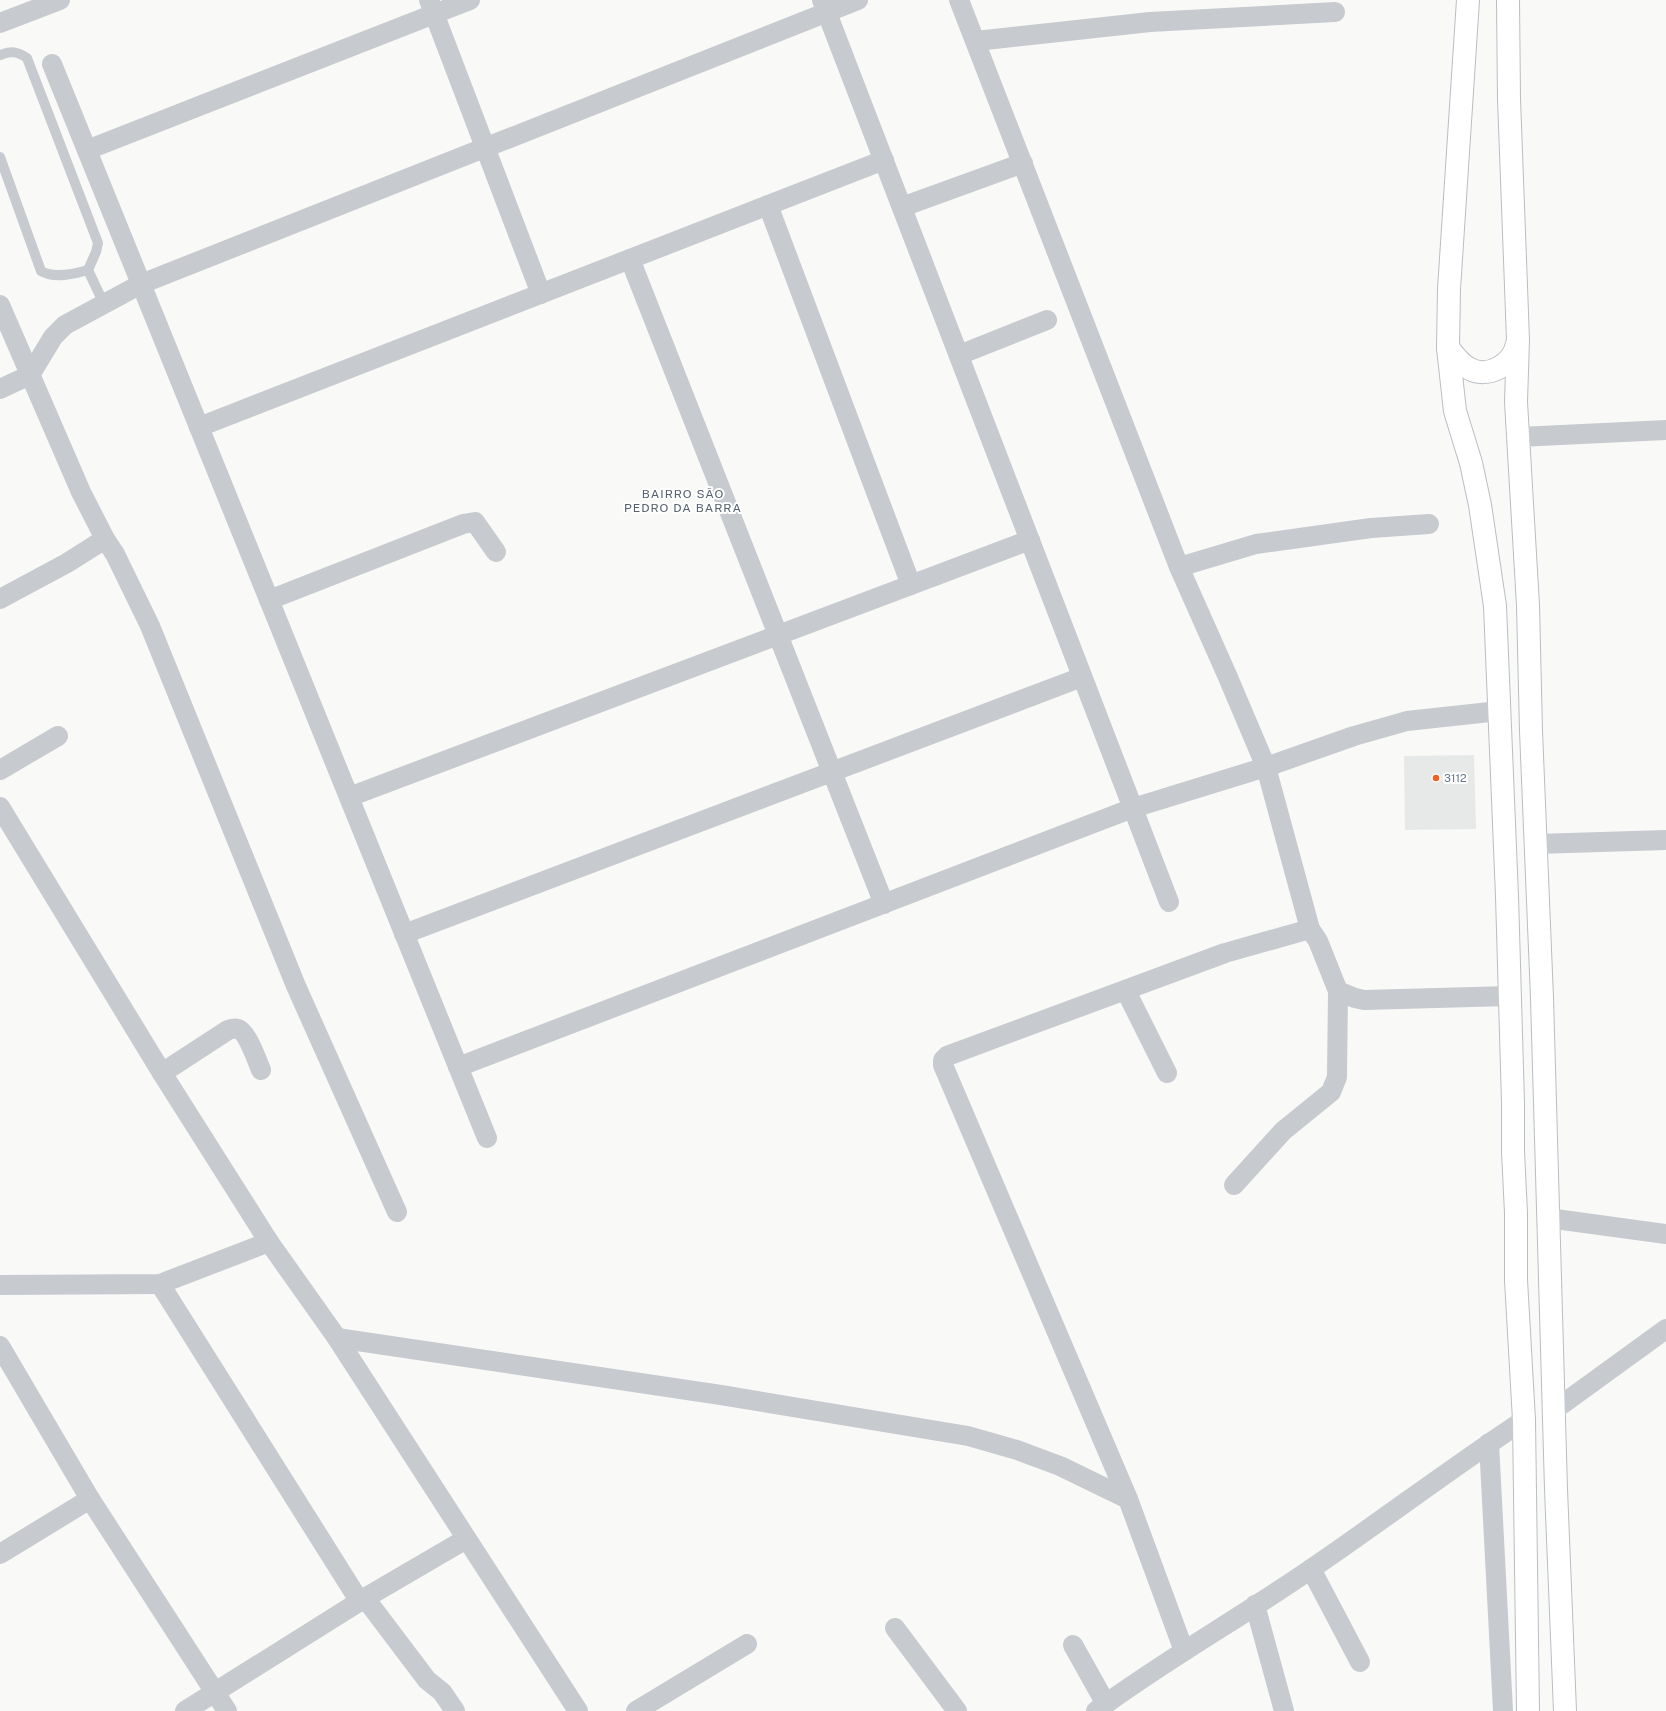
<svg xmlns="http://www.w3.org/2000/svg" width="1666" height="1711" font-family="'Public Sans',sans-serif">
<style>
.built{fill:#e7e8e8}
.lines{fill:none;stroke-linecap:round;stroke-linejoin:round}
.secondary-casing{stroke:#b9bec3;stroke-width:24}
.service{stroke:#c7cacf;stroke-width:10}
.minor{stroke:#c7cacf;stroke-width:20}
.secondary{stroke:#fff;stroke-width:22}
.poi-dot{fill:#ef6121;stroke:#fff;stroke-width:1.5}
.labels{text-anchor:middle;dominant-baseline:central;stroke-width:4;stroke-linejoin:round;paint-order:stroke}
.poi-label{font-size:11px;fill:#66778a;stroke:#fff;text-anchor:start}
.neighbourhood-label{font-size:12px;letter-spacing:1px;fill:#55616e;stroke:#fff}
</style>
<rect width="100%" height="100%" fill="#f9f9f7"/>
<path class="built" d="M1474 755 1476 829 1405 830 1404 756Z"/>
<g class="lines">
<g class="secondary-casing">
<g id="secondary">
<path d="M1468 0 1449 289 1448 348 1455 411 1471 463 1480 505 1495 606 1507 896 1513 1103V1152L1516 1213V1280L1524 1420 1528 1711"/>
<path d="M1508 0 1509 99 1518 340 1516 402 1528 605 1531 731 1542 998 1556 1489 1565 1711"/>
<path d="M1448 348C1454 355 1460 364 1468 368 1488 380 1513 364 1517 344"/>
</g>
</g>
<g class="service">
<path d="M0 55C11 51 17 51 27 58L98 243 96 252 88 270"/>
<path d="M0 157 41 271C54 279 74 274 88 270L104 304"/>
</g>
<g class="minor">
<path d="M429 0 541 294"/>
<path d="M822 0 1169 902"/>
<path d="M959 0 1179 567 1227 675 1266 767 1310 929 1318 941 1338 991 1355 998 1364 1000 1509 996"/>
<path d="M0 23 60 0"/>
<path d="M976 41 1150 22 1335 12"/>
<path d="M52 64 487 1138"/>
<path d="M87 150 470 0"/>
<path d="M768 205 911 585"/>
<path d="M902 207 1023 163"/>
<path d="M630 259 884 904"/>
<path d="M0 305 81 492 105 539 67 563 0 599"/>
<path d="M959 355 1047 320"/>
<path d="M0 389 30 375 53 337 65 325 141 284 858 0"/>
<path d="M199 427 884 160"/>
<path d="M1519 437 1666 430"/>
<path d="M105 539 115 554 150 626 296 986 397 1212"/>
<path d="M1179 567 1256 544 1371 528 1429 524"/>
<path d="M269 600 463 524 475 522 496 552"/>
<path d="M0 770 58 736"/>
<path d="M349 797 1030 540"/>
<path d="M0 807 162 1073 269 1242 337 1338 578 1711"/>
<path d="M1536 844 1666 840"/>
<path d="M404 934 1082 677"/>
<path d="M1126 991 1167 1073"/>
<path d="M458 1067 1133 808 1266 767 1354 736 1407 721 1499 711"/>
<path d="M162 1073 228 1030C231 1029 235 1028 238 1029 247 1032 257 1060 261 1070"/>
<path d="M1234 1185 1283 1131 1331 1092 1337 1077 1338 991"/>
<path d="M1548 1218 1666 1234"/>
<path d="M160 1284 360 1602"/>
<path d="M0 1285 160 1284 269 1242"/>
<path d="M337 1338 721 1395 968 1436 1017 1450 1060 1466 1128 1499"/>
<path d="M0 1346 90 1499 227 1711"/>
<path d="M1553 1411 1666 1329"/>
<path d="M1489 1443 1503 1711"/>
<path d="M0 1554 90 1499"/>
<path d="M1311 1569 1360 1662"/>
<path d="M365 1598 427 1680 442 1692 455 1711"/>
<path d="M1255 1605 1284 1711"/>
<path d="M895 1628 957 1711"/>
<path d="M1073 1645 1106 1704"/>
<path d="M1184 1651 1128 1499 943 1065V1060L947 1056 1225 953 1310 929"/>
<path d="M185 1711 365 1598 466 1539"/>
<path d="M636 1711 747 1644"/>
<path d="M1096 1711C1165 1660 1240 1618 1311 1569 1383 1520 1451 1468 1524 1420"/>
</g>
<use href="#secondary" class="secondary"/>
</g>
<circle class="poi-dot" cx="1436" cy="778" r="4"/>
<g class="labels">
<g class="poi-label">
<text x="1444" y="778">3112</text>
</g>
<g class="neighbourhood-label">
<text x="683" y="494">BAIRRO SÃO<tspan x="683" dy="14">PEDRO DA BARRA</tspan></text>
</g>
</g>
</svg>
